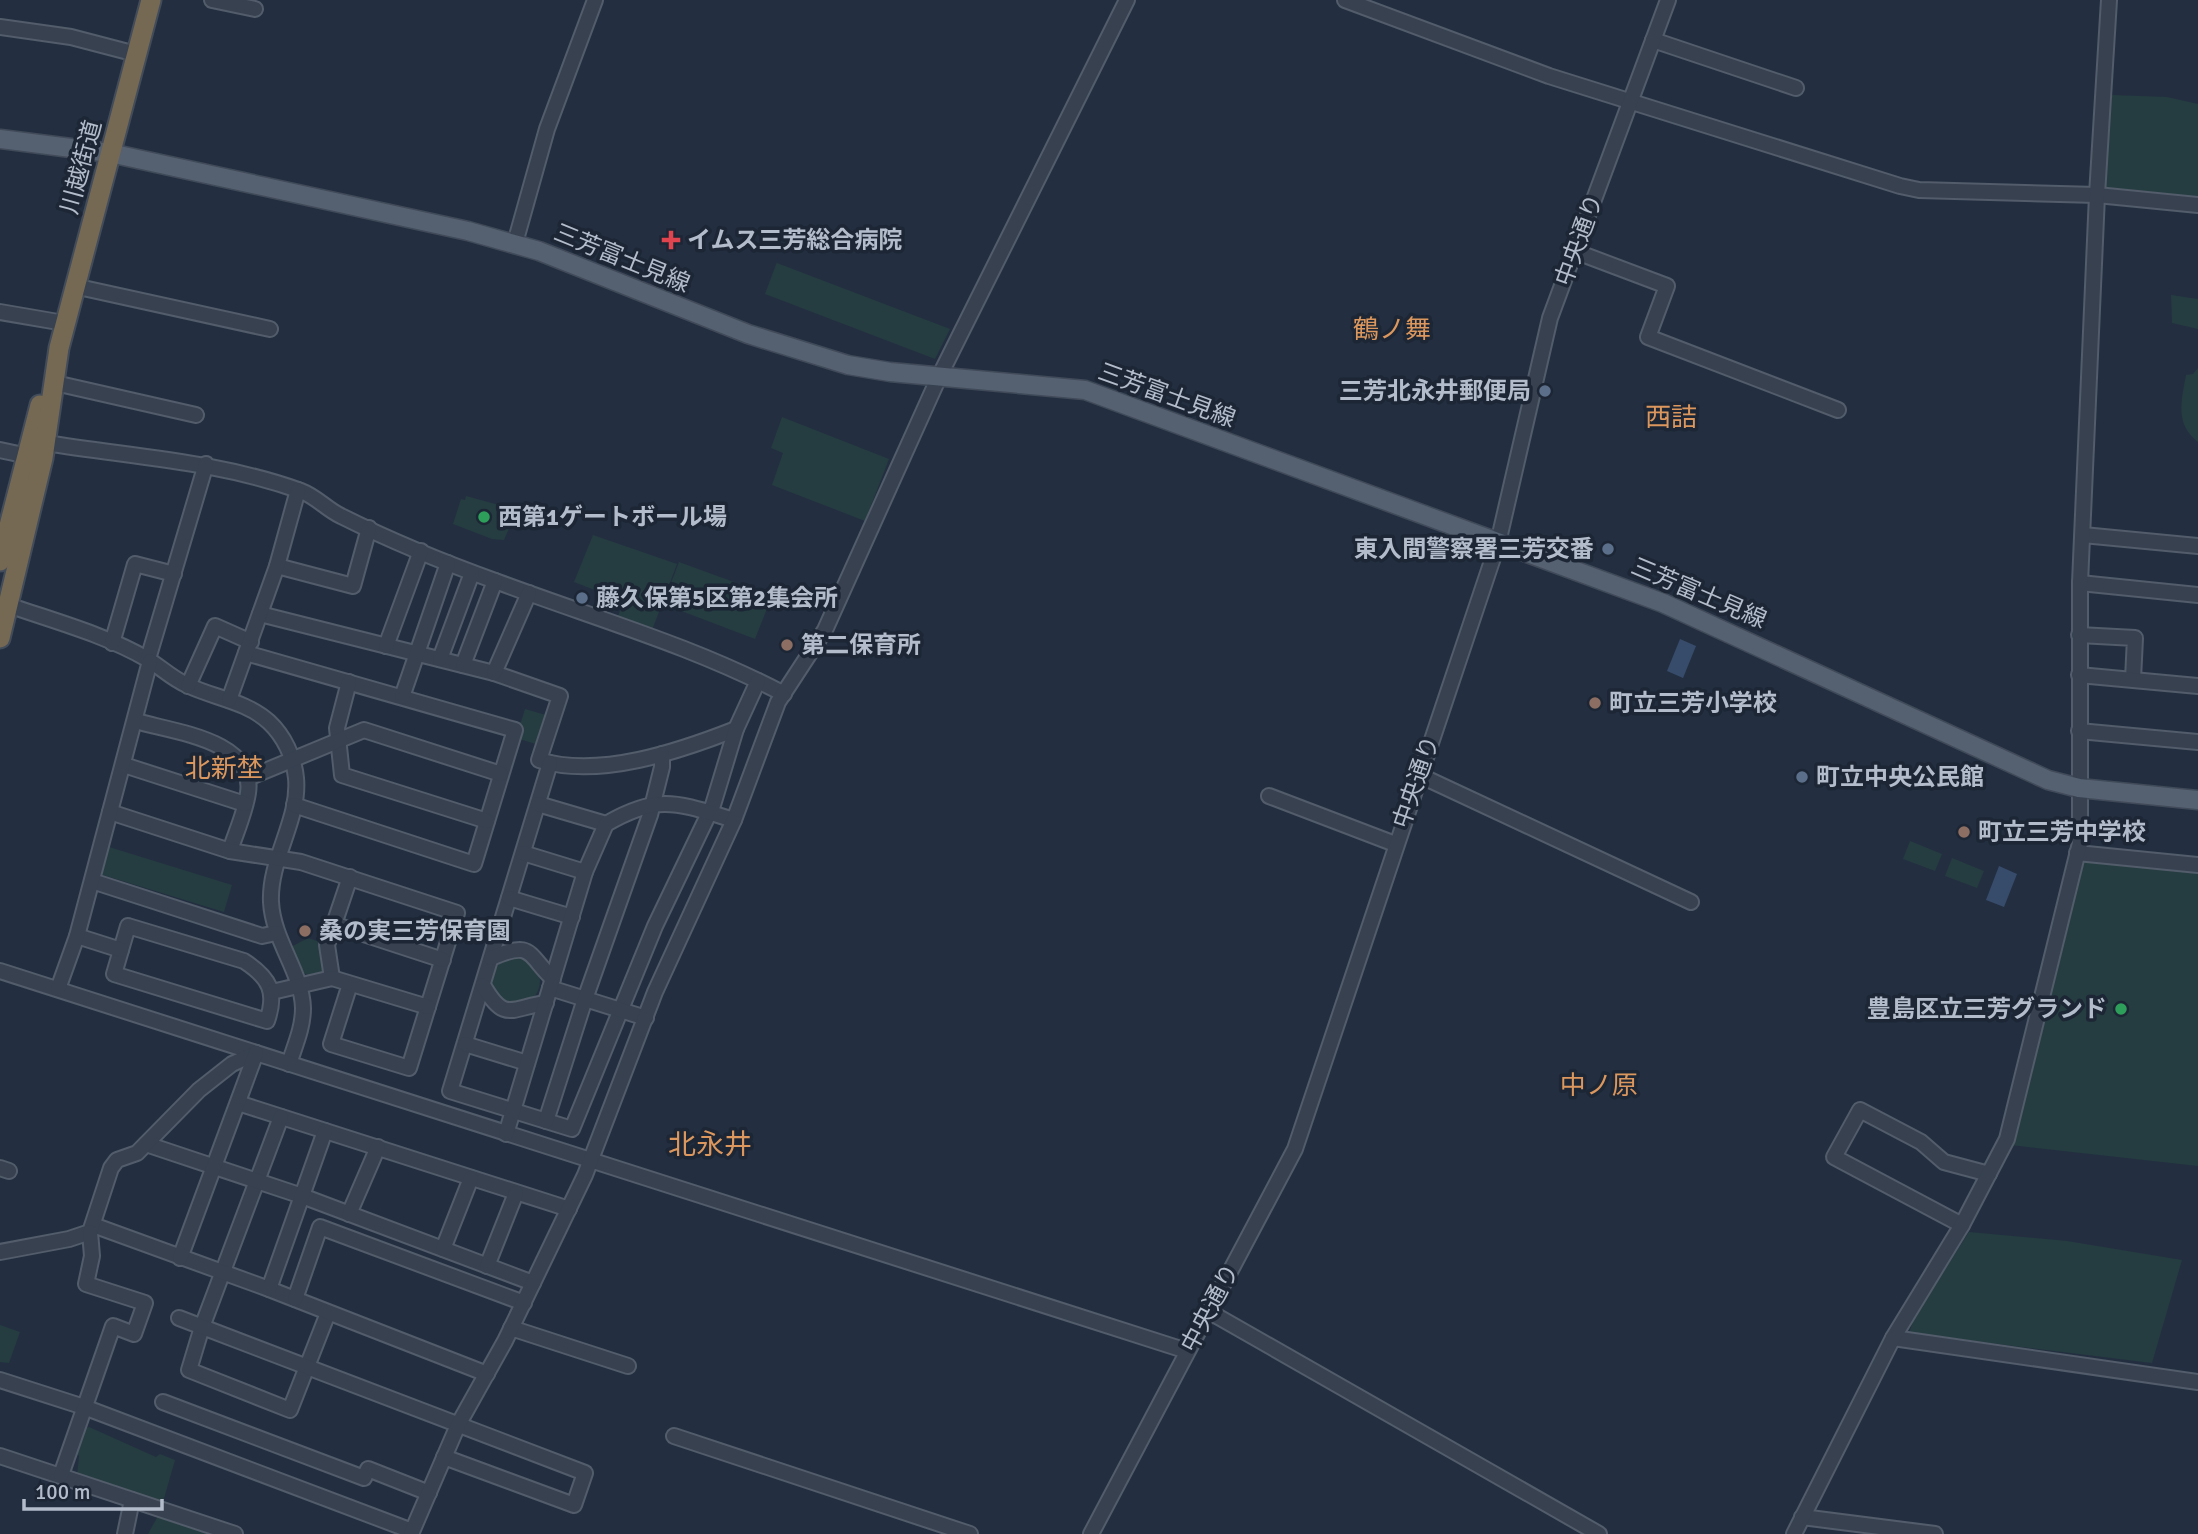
<svg xmlns="http://www.w3.org/2000/svg" width="2198" height="1534" font-family="Signika,'Noto Sans JP',sans-serif">
<style>
.green{fill:#253d41}
.water{fill:#374b6a}
.lines{fill:none;stroke-linecap:round;stroke-linejoin:round}
.minor-casing{stroke:#525c6a;stroke-width:18}
.major-casing{stroke:#404a59;stroke-width:21}
.highway-casing{stroke:#424c5a;stroke-width:23}
.minor{stroke:#374150;stroke-width:14}
.major{stroke:#556070;stroke-width:18}
.highway{stroke:#766954;stroke-width:19}
.health-dot{fill:#e0444e;stroke:#1c2635;stroke-width:2.5}
.service-dot{fill:#5c6f8a;stroke:#1c2635;stroke-width:2.5}
.leisure-dot{fill:#2e9e5b;stroke:#1c2635;stroke-width:2.5}
.education-dot{fill:#8d6e63;stroke:#1c2635;stroke-width:2.5}
.labels{text-anchor:middle;dominant-baseline:central;stroke-width:7;stroke-linejoin:round;paint-order:stroke}
.street-label{font-size:24px;fill:#b3bcca;stroke:#1c2635}
.poi-label{font-size:24px;font-weight:bold;fill:#b3bcca;stroke:#1c2635;text-anchor:start}
.neighbourhood-label{font-size:26px;fill:#db975d;stroke:#1c2635}
.quarter-label{font-size:28px;fill:#db975d;stroke:#1c2635}
</style>
<rect width="100%" height="100%" fill="#232f40"/>
<g class="green">
<path d="M2112 95 2167 97 2198 104V200L2125 193 2105 188 2104 156Z"/>
<path d="M777 262V263L950 329 935 359 765 294Z"/>
<path d="M2171 295 2198 299V329L2172 323Z"/>
<path d="M2198 368V442C2175 424 2181 402 2186 375L2193 374Z"/>
<path d="M782 417 889 459 865 521 772 485 783 453 771 448Z"/>
<path d="M466 496 517 510 504 540 492 539 453 524 461 499 465 500Z"/>
<path d="M593 535 677 564 651 633 617 620 623 601 574 582Z"/>
<path d="M679 562 772 596 755 639 663 604Z"/>
<path d="M525 709 546 715 539 745 516 738Z"/>
<path d="M1910 841 1942 854 1935 871 1903 859Z"/>
<path d="M106 846 232 885 224 912 103 875 99 868Z"/>
<path d="M2086 857 2198 868V1166L2010 1145 2081 861Z"/>
<path d="M1952 858 1984 871 1977 888 1945 876Z"/>
<path d="M308 938 323 943 326 967 322 973 310 976 304 973 291 947Z"/>
<circle cx="516" cy="981" r="24"/>
<path d="M1969 1232 2067 1241 2182 1260 2152 1363 1909 1333 1915 1316Z"/>
<path d="M0 1325 20 1332 9 1363 0 1362Z"/>
<path d="M89 1427 156 1457 160 1454 175 1460 163 1502 77 1476 79 1456 75 1450 84 1428Z"/>
<path d="M158 1516 213 1534H148Z"/>
</g>
<g class="water">
<path d="M1680 639 1696 646 1683 678 1667 671Z"/>
<path d="M1999 866 2017 874 2004 907 1986 900Z"/>
</g>
<g class="lines">
<g class="minor-casing">
<g id="minor">
<path d="M212 0 255 9"/>
<path d="M1345 0 1549 76 1900 186 1919 190 2097 195 2198 205"/>
<path d="M0 27 71 37 136 54"/>
<path d="M1653 40 1796 88"/>
<path d="M515 243 547 129 595 0"/>
<path d="M1574 251 1667 286 1648 337 1838 410"/>
<path d="M74 286 270 329"/>
<path d="M0 312 64 323"/>
<path d="M55 383 196 415"/>
<path d="M0 450 28 456 46 443C132 457 218 461 301 491 317 497 326 509 341 516 391 541 445 563 498 582 594 618 693 646 784 694"/>
<path d="M2083 535 2198 546"/>
<path d="M277 566 353 586 369 528"/>
<path d="M2080 583 2198 595"/>
<path d="M8 605C54 621 106 635 147 659 161 667 171 678 187 685 214 698 246 701 269 722 284 736 294 757 296 778 300 820 269 859 271 902 273 941 302 972 303 1008 303 1028 295 1045 289 1064"/>
<path d="M260 614 494 673 560 696 539 760C599 779 680 751 736 729"/>
<path d="M2079 635 2135 638 2133 679"/>
<path d="M112 643 135 564 174 574"/>
<path d="M386 646 421 551"/>
<path d="M246 653 515 730 474 864 294 805"/>
<path d="M148 659 206 464"/>
<path d="M440 659 472 573"/>
<path d="M463 665 495 581"/>
<path d="M494 673 529 593"/>
<path d="M2079 675 2198 686"/>
<path d="M349 682 337 728 342 775 487 821"/>
<path d="M188 686 215 626 251 642"/>
<path d="M402 697 448 563"/>
<path d="M229 700 277 566 298 490"/>
<path d="M136 721C173 732 256 740 248 793 245 813 236 832 230 851"/>
<path d="M2079 731 2198 742"/>
<path d="M550 763 450 1091 572 1129 655 926 713 805 736 729 758 681"/>
<path d="M124 765 245 804"/>
<path d="M1419 775 1691 902"/>
<path d="M248 778 364 730 501 774"/>
<path d="M1269 796 1395 844"/>
<path d="M538 804 606 824"/>
<path d="M110 812 230 851 301 862 457 913 409 1068 331 1044 350 984"/>
<path d="M523 853 585 872"/>
<path d="M2077 853 2198 865"/>
<path d="M92 881 262 936 276 933"/>
<path d="M509 898 572 917"/>
<path d="M333 924 443 960"/>
<path d="M128 926 244 961C270 978 277 992 267 1021L114 974Z"/>
<path d="M77 936 121 950"/>
<path d="M491 958C533 940 527 954 553 979"/>
<path d="M0 971 1187 1351"/>
<path d="M332 978 327 945 350 877"/>
<path d="M483 985C505 1024 512 1007 546 1003"/>
<path d="M550 988 646 1018"/>
<path d="M58 989 77 936 150 661"/>
<path d="M272 992 332 978 428 1007"/>
<path d="M465 1044 527 1063"/>
<path d="M238 1103 569 1209"/>
<path d="M281 1117 202 1327 189 1370 290 1410 328 1313"/>
<path d="M546 1121 585 999 650 815 662 767V754"/>
<path d="M506 1134 585 872 606 824C659 793 678 803 734 820"/>
<path d="M146 1144 302 1196 533 1283"/>
<path d="M0 1168 9 1171"/>
<path d="M349 1214 378 1147"/>
<path d="M93 1225 269 1289 487 1374"/>
<path d="M1962 1225 1834 1157 1860 1110 1921 1142 1944 1162 1989 1174"/>
<path d="M443 1249 471 1178"/>
<path d="M0 1252 69 1239 90 1232 111 1168 117 1160 137 1153 199 1090 232 1064 256 1053"/>
<path d="M180 1258 256 1053"/>
<path d="M487 1266 516 1193"/>
<path d="M269 1289 325 1131"/>
<path d="M295 1299 320 1227 524 1303"/>
<path d="M1208 1311 1599 1534"/>
<path d="M179 1318 585 1473 574 1505 444 1457"/>
<path d="M511 1328 628 1366"/>
<path d="M1893 1338 2198 1382"/>
<path d="M0 1380 84 1407 412 1531"/>
<path d="M163 1402 364 1478 368 1469 429 1493"/>
<path d="M674 1436 970 1534"/>
<path d="M0 1456 235 1534"/>
<path d="M61 1475 113 1326 134 1334 145 1303 86 1284 92 1256 90 1232"/>
<path d="M1802 1517 1935 1534"/>
<path d="M125 1534 132 1500"/>
<path d="M411 1534 458 1425 505 1341 585 1175 655 992 734 820 778 702 825 630 939 377 1127 0"/>
<path d="M1091 1534 1295 1149 1498 543 1550 318 1668 0"/>
<path d="M1794 1534 1893 1338 1962 1225 2007 1139 2080 843V583L2097 195 2109 0"/>
</g>
</g>
<g class="major-casing">
<path id="major" d="M0 139 110 153 468 231 539 251 748 334 848 365 890 372 1085 390 1663 603 2048 780 2079 788 2198 800"/>
</g>
<g class="highway-casing">
<g id="highway">
<path d="M0 561 40 405"/>
<path d="M0 638 43 458 59 348 151 0"/>
</g>
</g>
<use href="#minor" class="minor"/>
<use href="#major" class="major"/>
<use href="#highway" class="highway"/>
</g>
<path class="health-dot" d="M667.5 229.5h7v7h7v7h-7v7h-7v-7h-7v-7h7z"/>
<g class="service-dot">
<circle cx="1545" cy="391" r="7"/>
<circle cx="1608" cy="549" r="7"/>
<circle cx="582" cy="598" r="7"/>
<circle cx="1802" cy="777" r="7"/>
</g>
<g class="leisure-dot">
<circle cx="484" cy="517" r="7"/>
<circle cx="2121" cy="1009" r="7"/>
</g>
<g class="education-dot">
<circle cx="787" cy="645" r="7"/>
<circle cx="1595" cy="703" r="7"/>
<circle cx="1964" cy="832" r="7"/>
<circle cx="305" cy="931" r="7"/>
</g>
<g class="labels">
<g class="street-label">
<text transform="translate(81 167) rotate(-75)">川越街道</text>
<text transform="translate(1579 240) rotate(-70)">中央通り</text>
<text transform="translate(622 258) rotate(22)">三芳富士見線</text>
<text transform="translate(1167 395) rotate(20)">三芳富士見線</text>
<text transform="translate(1699 593) rotate(23)">三芳富士見線</text>
<text transform="translate(1416 782) rotate(-71)">中央通り</text>
<text transform="translate(1210 1308) rotate(-62)">中央通り</text>
</g>
<g class="poi-label">
<text x="687" y="240">イムス三芳総合病院</text>
<text x="1531" y="391" text-anchor="end">三芳北永井郵便局</text>
<text x="498" y="517">西第1ゲートボール場</text>
<text x="1594" y="549" text-anchor="end">東入間警察署三芳交番</text>
<text x="596" y="598">藤久保第5区第2集会所</text>
<text x="801" y="645">第二保育所</text>
<text x="1609" y="703">町立三芳小学校</text>
<text x="1816" y="777">町立中央公民館</text>
<text x="1978" y="832">町立三芳中学校</text>
<text x="319" y="931">桑の実三芳保育園</text>
<text x="2107" y="1009" text-anchor="end">豊島区立三芳グランド</text>
</g>
<g class="neighbourhood-label">
<text x="1392" y="330">鶴ノ舞</text>
<text x="1671" y="418">西詰</text>
<text x="224" y="769">北新埜</text>
<text x="1599" y="1086">中ノ原</text>
</g>
<g class="quarter-label">
<text x="710" y="1145">北永井</text>
</g>
</g>
<path d="M24 1499v10h138v-10" fill="none" stroke="#b3bcca" stroke-width="3.5"/>
<text x="35" y="1499" font-size="21" fill="#b3bcca" stroke="#1c2635" stroke-width="5" paint-order="stroke">100 m</text>
</svg>
